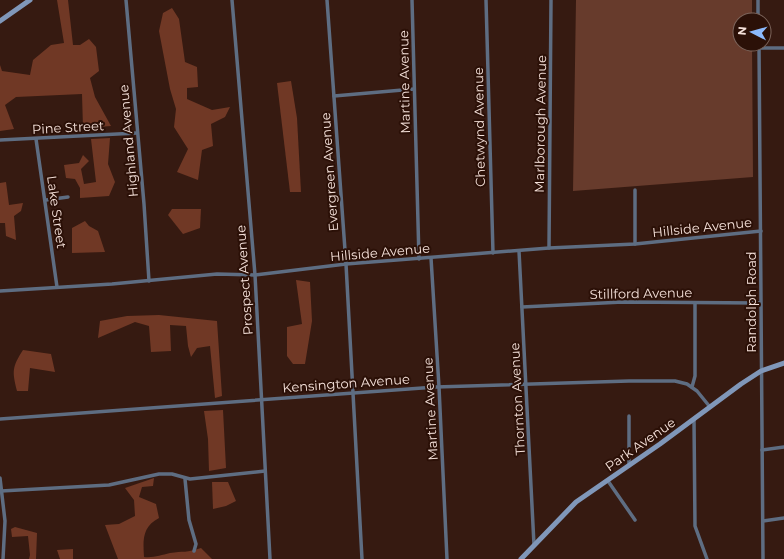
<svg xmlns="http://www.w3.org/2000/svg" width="784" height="559" font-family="Montserrat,sans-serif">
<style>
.green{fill:#673b2c}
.forest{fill:#703825}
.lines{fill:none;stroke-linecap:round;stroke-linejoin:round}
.street{stroke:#5e6d82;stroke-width:3.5}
.secondary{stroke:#8097b9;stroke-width:5}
.labels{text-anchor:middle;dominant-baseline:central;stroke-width:4;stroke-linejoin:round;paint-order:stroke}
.street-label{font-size:13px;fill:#f5e1da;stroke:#2b1007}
</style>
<rect width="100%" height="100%" fill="#361a11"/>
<path class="green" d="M576 0H752V20H740V44H752L753 177 573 191Z"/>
<g class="forest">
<path d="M57 0H68L73 45H80L89 39 96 47 99 71 90 78 95 97 111 126 83 128 82 94 16 97 5 105 14 129 0 131V65L2 71 30 75 33 60 51 45 64 43Z"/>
<path d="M172 8 179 19 185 62 197 67 198 87 187 88V99L212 110 230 107 225 117 211 124 213 146 202 150 198 180 177 172 188 149 174 127 176 109 170 89 159 31 163 13Z"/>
<path d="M291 81 297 118 301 192H290L277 83Z"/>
<path d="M110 138 108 164 115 182 109 196 80 198V188L75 179 66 178 64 165 79 163 83 155 89 161 81 169 84 184 96 182 91 139Z"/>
<path d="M6 182 9 205 23 203 21 211 14 216 16 240 6 236 5 223H0V183Z"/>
<path d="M172 209H201L200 228 183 234 168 215Z"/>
<path d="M85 221 89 226 98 231 105 252 72 253V228Z"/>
<path d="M296 280 310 282 312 321 305 364H293L287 356V327L302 324Z"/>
<path d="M159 315 217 321 222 396 215 398 210 346 197 348 191 357 188 346 186 326 170 325 171 351 151 352 149 326 135 322 98 338 100 321 127 316Z"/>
<path d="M23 350 51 354 55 372 30 368 28 391H17C12 371 12 367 23 350Z"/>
<path d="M223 410 226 468 209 471 208 439 204 411Z"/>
<path d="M154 478 153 486 142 487 139 497 156 504 159 518C142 527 143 540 144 557 154 558 161 555 170 553 183 551 187 553 201 548L212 559H230H118L105 525 119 524 135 516 134 500 125 488Z"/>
<path d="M212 482H228L236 501 226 506 213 509Z"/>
<path d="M15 527 37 533 36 559H29L30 555 28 536 12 537 11 529Z"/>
<path d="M73 549V559H60L57 550Z"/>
</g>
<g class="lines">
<g class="street">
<path d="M126 0 144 204 149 281"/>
<path d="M232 0 255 275 270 559"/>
<path d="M327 0 346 264 362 559"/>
<path d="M412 0 419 259"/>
<path d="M486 0 493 253"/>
<path d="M758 0V20"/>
<path d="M759 44 763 559"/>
<path d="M759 48H784"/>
<path d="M334 96 414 89"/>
<path d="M36 139 57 287"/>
<path d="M0 140 137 133"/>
<path d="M46 200 68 197"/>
<path d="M635 244V190"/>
<path d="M549 248 551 0"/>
<path d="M519 251 534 545"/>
<path d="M431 258 439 387 447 559"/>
<path d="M0 291 112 284 217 274 255 275 346 264 549 248 635 244 761 231"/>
<path d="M522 307 623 302 760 303"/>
<path d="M692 387 695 376V303"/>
<path d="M629 416V466"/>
<path d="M0 419 436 387 629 381H675L687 384 697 391 710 407"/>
<path d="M694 420 695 526 707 559"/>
<path d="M762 450 784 447"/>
<path d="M0 478 5 521 3 559"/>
<path d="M185 479 189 520 196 544 194 551"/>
<path d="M608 481 635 520"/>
<path d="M1 491 109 485 159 474H172L190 479 265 471"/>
<path d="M763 521 784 518"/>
</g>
<g class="secondary">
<path d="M0 21 30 0"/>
<path d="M521 559 576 502 660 444 741 384 761 371 784 363"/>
</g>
</g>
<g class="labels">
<g class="street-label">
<text transform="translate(404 82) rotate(-91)">Martine Avenue</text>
<text transform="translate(540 124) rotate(-89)">Marlborough Avenue</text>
<text transform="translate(68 127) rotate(-3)">Pine Street</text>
<text transform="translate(479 127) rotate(-91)">Chetwynd Avenue</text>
<text transform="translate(128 141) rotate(-95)">Highland Avenue</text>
<text transform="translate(329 172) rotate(-94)">Evergreen Avenue</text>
<text transform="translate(57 212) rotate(82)">Lake Street</text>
<text transform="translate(702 227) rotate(-6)">Hillside Avenue</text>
<text transform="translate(380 252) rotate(-5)">Hillside Avenue</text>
<text transform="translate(244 280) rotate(-94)">Prospect Avenue</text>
<text transform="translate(641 293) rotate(-1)">Stillford Avenue</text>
<text transform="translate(751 302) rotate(-90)">Randolph Road</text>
<text transform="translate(346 383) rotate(-4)">Kensington Avenue</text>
<text transform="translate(517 399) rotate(-93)">Thornton Avenue</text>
<text transform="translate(430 409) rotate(-93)">Martine Avenue</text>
<text transform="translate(640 444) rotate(-35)">Park Avenue</text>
</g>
</g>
<g transform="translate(752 32) rotate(276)"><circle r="19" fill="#2b1007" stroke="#7c645b"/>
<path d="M0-3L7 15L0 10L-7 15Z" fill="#8bb9fc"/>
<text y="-6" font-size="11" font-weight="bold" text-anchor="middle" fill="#f5e1da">N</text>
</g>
</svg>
